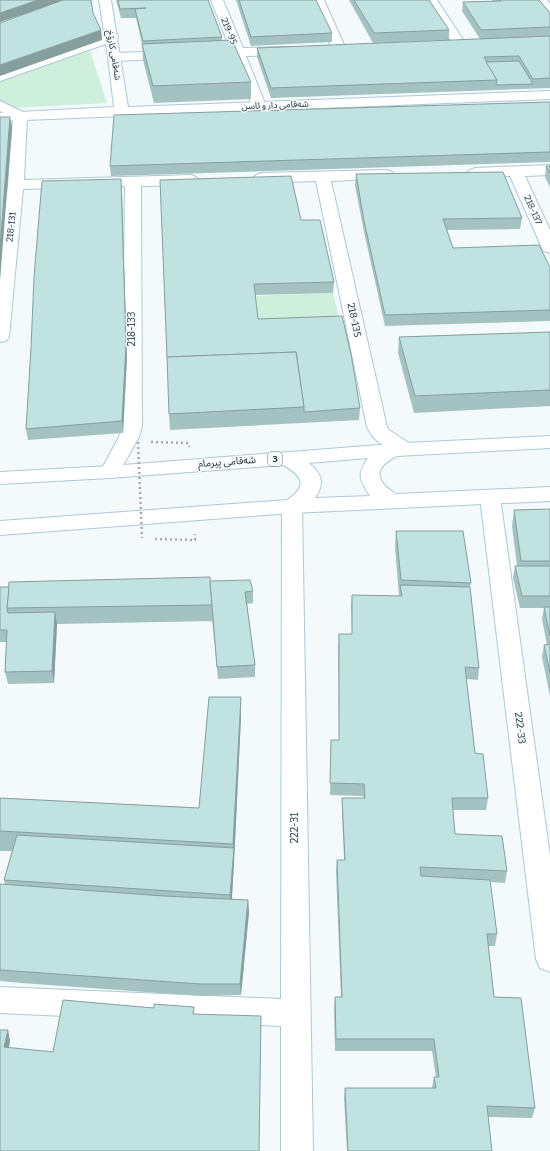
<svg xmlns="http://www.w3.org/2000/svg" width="550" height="1151" font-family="Bitter,'Noto Sans Arabic',serif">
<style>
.green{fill:#ceefdb}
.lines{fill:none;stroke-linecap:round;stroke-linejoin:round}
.minor-casing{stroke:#acc8d6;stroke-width:2}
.tertiary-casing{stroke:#acc8d6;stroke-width:2}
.trunk-casing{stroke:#acc8d6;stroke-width:2}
.path{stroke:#a3abae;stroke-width:2.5;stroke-dasharray:2 3;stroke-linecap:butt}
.minor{fill:#fff;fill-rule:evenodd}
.tertiary{fill:#fff;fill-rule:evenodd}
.trunk{fill:#fff;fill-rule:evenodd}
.path-bridge{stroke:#a3abae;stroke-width:2.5;stroke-dasharray:2 3;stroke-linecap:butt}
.wall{fill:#a5c2c2}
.shaded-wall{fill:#869e9e}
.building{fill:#c0e2e1;stroke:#869e9e}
.labels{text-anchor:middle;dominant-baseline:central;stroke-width:3;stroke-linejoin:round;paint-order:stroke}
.far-street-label{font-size:9px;fill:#273237;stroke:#f4fafc}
.shield{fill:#f4fafc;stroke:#646e72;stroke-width:1}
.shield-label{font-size:9px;font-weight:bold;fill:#273237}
.street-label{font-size:10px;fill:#273237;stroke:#f4fafc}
</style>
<rect width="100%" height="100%" fill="#f4fafc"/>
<g class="green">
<path d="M89 48 107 103 14 108 0 101V80Z"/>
<path d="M333 293 341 327 258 330 254 296Z"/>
</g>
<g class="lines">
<g class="minor-casing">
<g id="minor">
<path d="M211 0H223L243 48 287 47 292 48 294 51 292 54 287 55 246 56 266 106 264 109 259 110 254 109 252 106 233 56H202L200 53 202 50 230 49Z"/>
<path d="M312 0H324L346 49 344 52H334L332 49Z"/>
<path d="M425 0H437L466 44 465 47H455Z"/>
<path d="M534 0H547L550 4V16L546 15Z"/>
<path d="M112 33 117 34 118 37 117 40 0 81V72Z"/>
<path d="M173 51 178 52 180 55 178 58 115 61 110 60 108 57 110 54 115 53Z"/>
<path d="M0 101 25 113 27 116 24 180 191 175 196 177 199 180 196 183 191 185 141 186 142 426 139 437 117 476 110 478 103 476 100 472 119 437 122 426 125 186 23 189 9 337 6 341 0 342V258L8 185 13 118 0 111Z"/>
<path d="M550 165V175L525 176 550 230V253L544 251 542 248 510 176 475 178 470 176 467 173 470 170 475 168Z"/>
<path d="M387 170 392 172 395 175 392 178 331 181 387 427 389 430 412 445 415 449 412 453C400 456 383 447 374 438 371 435 369 431 367 427L316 181 261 183 256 181 253 178 256 175 261 173Z"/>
<path d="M490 490 497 492 500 497 550 856V972L540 968 536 959 480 497 483 492Z"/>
<path d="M292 499 299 501 302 506 313 1151H281V1026L0 1013V987L281 999 282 506 285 501Z"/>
</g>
</g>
<g class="tertiary-casing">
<path id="tertiary" d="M99 0H111L128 107 550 91V99L0 121V113L114 107 108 57Z"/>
</g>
<g class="trunk-casing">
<path id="trunk" d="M550 436V448L397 456C373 468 375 481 396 494L550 487V501L292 513 0 535V521L287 500C308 486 303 476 283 465L110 478 0 484V472L110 466 405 443ZM368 458C356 475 360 480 370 496L315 498C325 483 322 474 309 463Z"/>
</g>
<g class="path">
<path d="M151 442 188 443 189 447"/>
<path d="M155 539 195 540V534"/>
</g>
<use href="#minor" class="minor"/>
<use href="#tertiary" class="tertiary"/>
<use href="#trunk" class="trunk"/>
<path class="path-bridge" d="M138 442 142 538"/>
</g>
<g class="wall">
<path d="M116 0H208L222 37V40L251 82V99L154 103 143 60 142 44 136 18H121Z"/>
<path d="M236 0H316L332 33V42L251 46Z"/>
<path d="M349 0H429L449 30V40L373 43Z"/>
<path d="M492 0H539L550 13V88L271 98 257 57V48L480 39 462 11 463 2 493 1Z"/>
<path d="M550 102V162L111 176 110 166Z"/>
<path d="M546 166H550V187L545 177Z"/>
<path d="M356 174 522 218 520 229 447 230 453 248 550 267V321L385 326 364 232 355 185Z"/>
<path d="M291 176 301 220 334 282 333 293 255 295 258 319 360 408 359 420 170 430 169 414Z"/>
<path d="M122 190 127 357 123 433 28 440 26 429Z"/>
<path d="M550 332V406L414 413 398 353 399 337Z"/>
<path d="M550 509V696L542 657 544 645H547L542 619 544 608H520L513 578 515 566H517L512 526 514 510Z"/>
<path d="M396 531 471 583 470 587 479 668 478 680 466 679 475 753 488 798 486 810H453L455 834 507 871 505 883 490 882 497 934 495 946H488L494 997 535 1108 532 1118 488 1117 492 1151H347L344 1098 345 1088H432L434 1077H436L432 1051H335L334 1008 335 997H341L336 872 337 860H344L342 810V798H364L363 796 330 795 331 740H339L338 645 339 634H352L351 607 352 595 399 596 395 547Z"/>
<path d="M210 581 253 591V603L247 604 255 665V677L218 679 212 618 213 621 57 624 54 683 8 684 5 672 7 642H0V587Z"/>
<path d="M241 697V717L232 899 248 900 249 912 241 995 201 996 21 983 0 981V884H5L4 880 12 851H0V798L199 808Z"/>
</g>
<g class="shaded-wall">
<path d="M38 0H66L0 22V13Z"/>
<path d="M101 30 102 40 0 76V65Z"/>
<path d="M10 117 12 127 0 281V248Z"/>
<path d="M121 179 127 357 123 433 122 421Z"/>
<path d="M55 612 57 624 54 683 52 671Z"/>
<path d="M241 697V717L234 864 233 844Z"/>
<path d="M234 848V864L231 911 230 895Z"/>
<path d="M248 900 249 912 241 995 240 984Z"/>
<path d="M8 1030 10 1041 7 1058 4 1047Z"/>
</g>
<g class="building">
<path d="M0 0H38L0 13Z"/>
<path d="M63 0H91L93 13 101 30 0 65V23Z"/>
<path d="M118 0H208L222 37 143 41 135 9 146 8 120 9Z"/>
<path d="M239 0H316L332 33 251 37Z"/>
<path d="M354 0H429L449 30 374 33Z"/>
<path d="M501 0H539L550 13V27L481 30 463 2 501 1Z"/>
<path d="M550 36V78L533 79 519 56 484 57 497 80 271 88 257 48Z"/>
<path d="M232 40 251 82 153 86 142 44Z"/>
<path d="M519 61 533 84 496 85 497 80 486 62Z"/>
<path d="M550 102V152L110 166 114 115Z"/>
<path d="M0 117H10L0 248Z"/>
<path d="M546 166H550V173Z"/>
<path d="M503 172 522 218 443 219 453 248 539 245 550 267V310L385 315 364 221 356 174Z"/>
<path d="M291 176 301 220H320L334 282 254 284 258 319 342 316 351 354 360 408 304 412V407L296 352 167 357 160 180Z"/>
<path d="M121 179 126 345 122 421 26 429 31 348 34 277 42 181Z"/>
<path d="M550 332V390L415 396 399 337Z"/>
<path d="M296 352 304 407 169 414 167 357Z"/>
<path d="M550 509V561H521L514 510Z"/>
<path d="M396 531H463L471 583 401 580Z"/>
<path d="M515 566H550V596H522Z"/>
<path d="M210 577 212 605 7 608 9 582Z"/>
<path d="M250 580 253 591 245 592 255 665 217 667 210 581Z"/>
<path d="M400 585 470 587 479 668 465 667 475 753 483 754 488 798H452L455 834 502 836 507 871 420 867 421 876 490 880 497 934H487L494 997 521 998 535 1108 487 1106 492 1151H348L345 1088H436L434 1077H439L434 1039H336L335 997H342L337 860H345L342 798H365L364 784 330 783 331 740H339V634H352V595L402 596Z"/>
<path d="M0 587H9L7 608 8 613 55 612 52 671 5 672 7 630H0Z"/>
<path d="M544 607H550V636Z"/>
<path d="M550 644V673L544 645Z"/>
<path d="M209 697H241L233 844 0 831V798L199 808Z"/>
<path d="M17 835 234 848 230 895 4 880Z"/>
<path d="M0 884 164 896 248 900 240 984H200L0 970Z"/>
<path d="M63 1000 154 1008V1004L194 1007 193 1014 261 1016 259 1151H0V1030H8L4 1047 53 1052Z"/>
</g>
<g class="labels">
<g class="far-street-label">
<text transform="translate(229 31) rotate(68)">219-95</text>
<text transform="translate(114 55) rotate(81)">شەقامی کارۆخ</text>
<text transform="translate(275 105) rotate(-2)">شەقامی دار و ئاسن</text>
<text transform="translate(533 210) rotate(66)">218-137</text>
<text transform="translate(11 227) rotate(-84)">218-131</text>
</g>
<rect class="shield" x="268" y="452" width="14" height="14" rx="3"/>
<g class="shield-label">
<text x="275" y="459">3</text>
</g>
<g class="street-label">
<text transform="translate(354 320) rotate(78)">218-135</text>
<text transform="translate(132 329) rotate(-90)">218-133</text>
<text transform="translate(227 462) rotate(-4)">شەقامی پیرمام</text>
<text transform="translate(520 728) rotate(83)">222-33</text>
<text transform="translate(295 828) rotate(-90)">222-31</text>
</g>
</g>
</svg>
